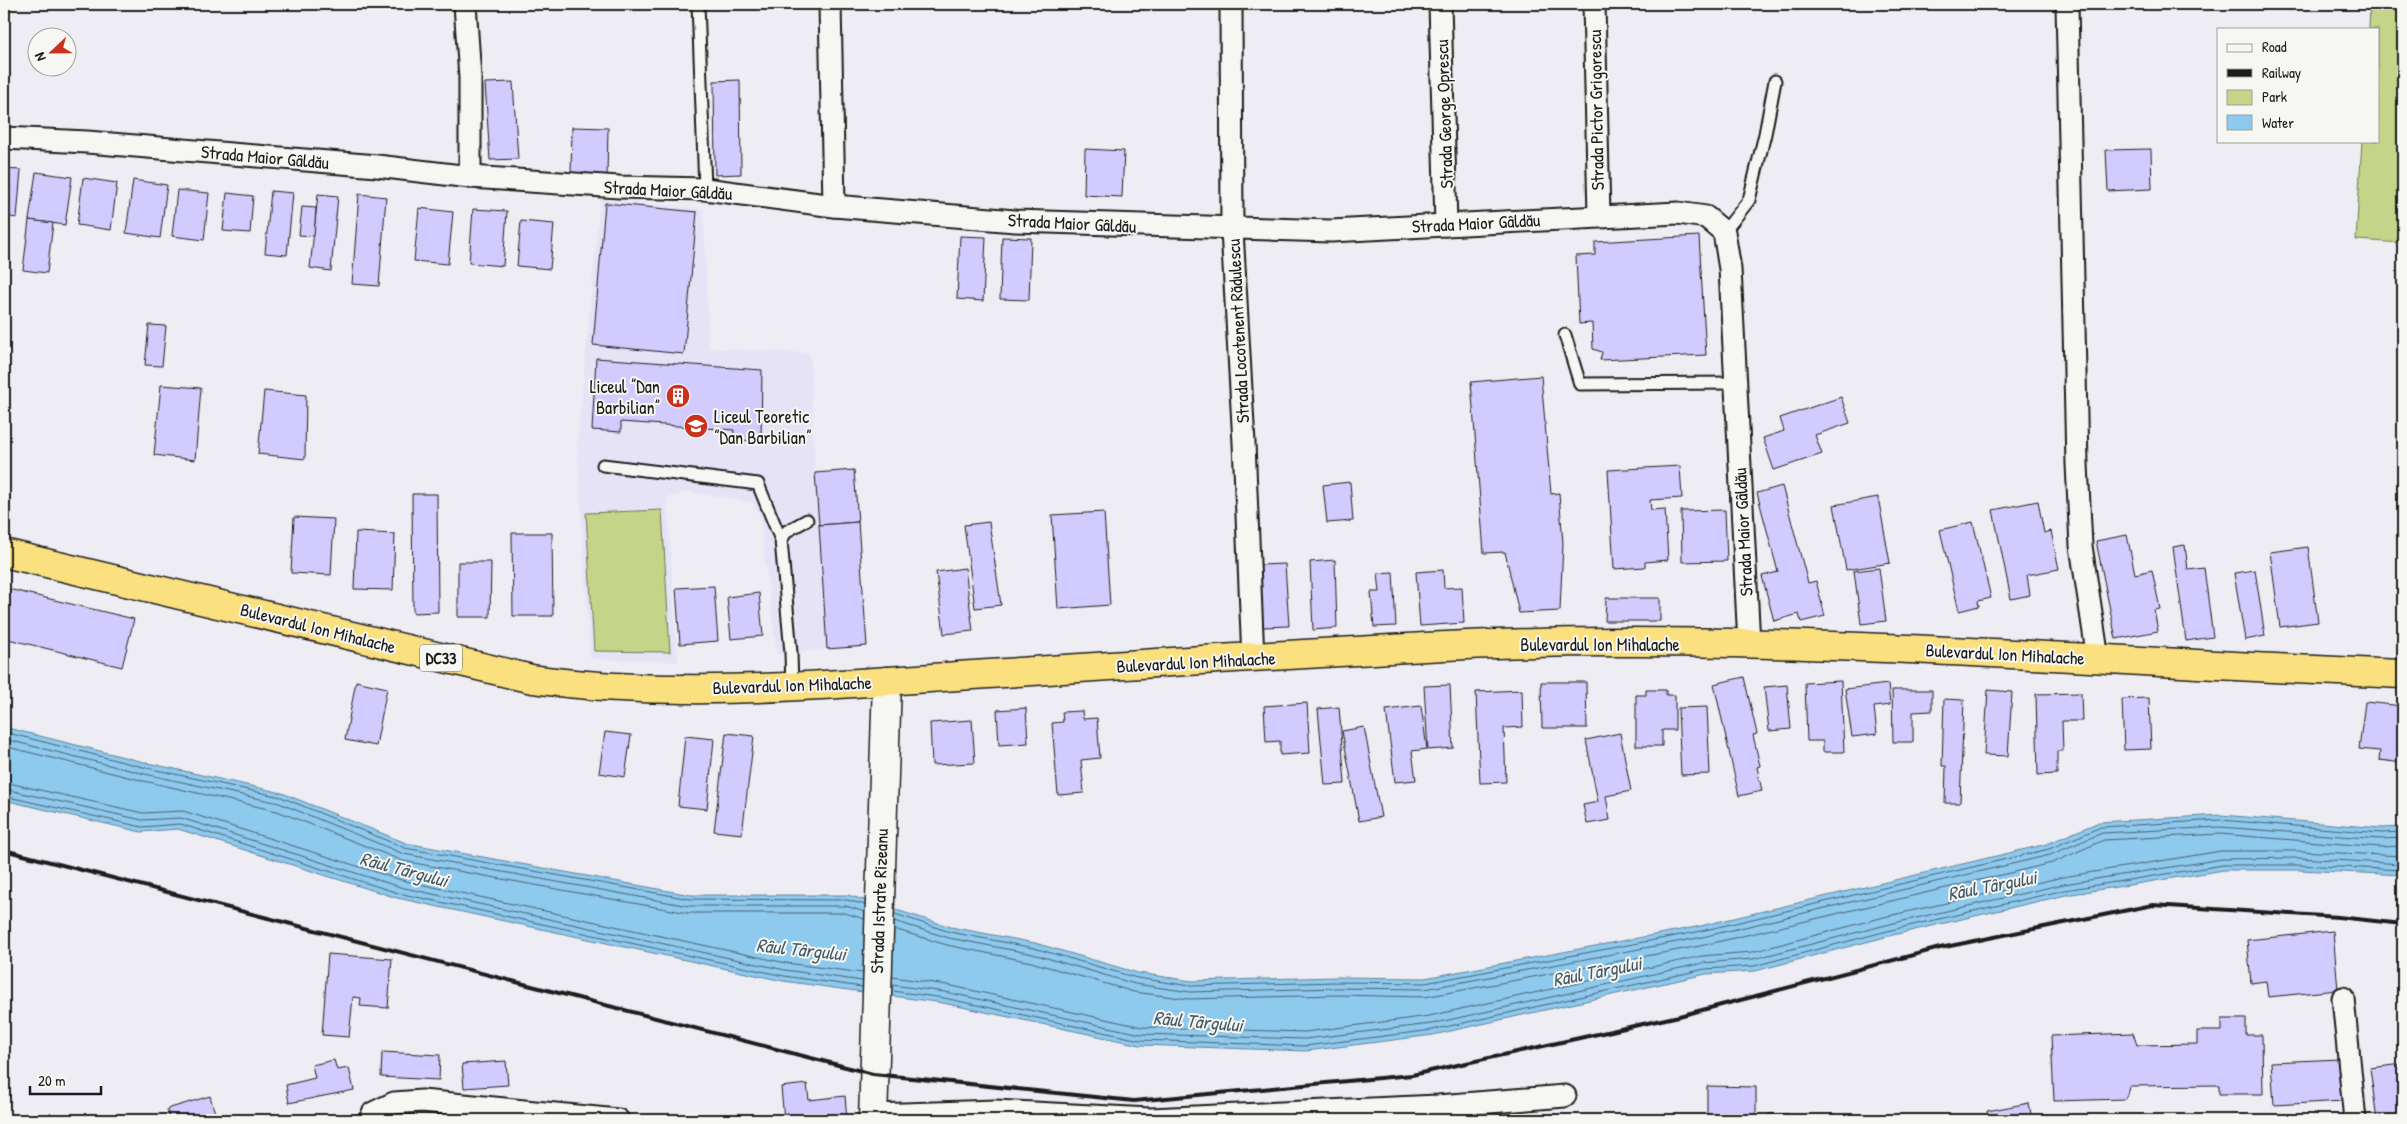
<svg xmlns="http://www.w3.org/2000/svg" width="2407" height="1124" font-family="'Patrick Hand',sans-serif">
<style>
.built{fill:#e6e3f7}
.green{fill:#c4d488;stroke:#707852}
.water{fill:#8ec9ee;stroke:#60849a}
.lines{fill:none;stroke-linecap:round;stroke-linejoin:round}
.shore{stroke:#4a6170;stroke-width:1}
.building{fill:#d2cbfe;stroke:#1c1c1c}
.lane-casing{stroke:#1c1c1c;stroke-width:15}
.street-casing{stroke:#1c1c1c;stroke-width:25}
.secondary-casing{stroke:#1c1c1c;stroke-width:31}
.highway-casing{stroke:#1c1c1c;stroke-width:31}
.lane{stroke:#f6f6f2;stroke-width:11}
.street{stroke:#f6f6f2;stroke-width:21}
.secondary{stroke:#f6f6f2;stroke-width:28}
.highway{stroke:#fbe080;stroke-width:28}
.rail{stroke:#1c1c1c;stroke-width:4}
.labels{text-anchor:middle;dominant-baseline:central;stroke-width:4;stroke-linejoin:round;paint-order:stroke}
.shield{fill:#f6f6f2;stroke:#5d5d5c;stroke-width:1}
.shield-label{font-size:16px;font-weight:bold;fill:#1c1c1c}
.street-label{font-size:18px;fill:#1c1c1c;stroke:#f6f6f2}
.poi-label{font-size:18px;fill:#1c1c1c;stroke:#f6f6f2;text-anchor:end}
.water-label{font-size:19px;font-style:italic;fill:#445966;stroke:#f6f6f2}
</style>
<rect width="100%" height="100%" fill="#efedf4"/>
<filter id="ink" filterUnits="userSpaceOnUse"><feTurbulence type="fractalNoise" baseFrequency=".02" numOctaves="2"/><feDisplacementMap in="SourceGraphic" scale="10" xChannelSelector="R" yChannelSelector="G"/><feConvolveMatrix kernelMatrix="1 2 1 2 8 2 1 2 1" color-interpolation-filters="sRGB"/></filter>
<g filter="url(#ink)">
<path class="built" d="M600 199 704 209 709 348 810 353 815 473 827 649 777 655 759 514 752 502 688 492 667 498 678 662 590 659 577 446Z"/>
<g class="green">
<path d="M2370 4H2403V243L2356 240 2362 141H2378V29H2369Z"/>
<path d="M662 510 670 652 594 651 586 513Z"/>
</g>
<path class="water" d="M4 727 148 763 282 793 406 843 691 895H848L951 927 1035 943 1138 973 1192 981 1337 977 1425 978 1696 927 2047 844 2099 822 2221 815 2382 828 2403 827V875L2299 870H2224L2066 895 1893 935 1755 971 1706 974 1433 1035 1306 1051 1140 1045 943 1003 783 981 397 898 178 829 141 832 4 800Z"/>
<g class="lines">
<g class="shore">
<path d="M4 732 147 768 281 797 405 848 690 899 847 900 865 905"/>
<path d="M4 739 145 774 279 803 404 854 689 906H846L865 912"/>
<path d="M4 746 144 781 277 811 403 861 688 913H845L864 919"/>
<path d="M4 782 143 813 183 811 401 880 786 963 863 973"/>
<path d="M4 789 142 820 181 818 400 887 785 970 862 981"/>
<path d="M4 796 142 827 180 824 398 893 784 976 862 987"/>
<path d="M895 914 950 932 1034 948 1137 978 1191 986 1337 982 1425 983 1697 932 2049 849 2101 827 2220 820 2381 833 2403 832"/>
<path d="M894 921 949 938 1033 954 1135 984 1190 992 1337 988 1425 989 1698 938 2050 855 2102 833 2220 827 2381 839 2403 838"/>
<path d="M894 929 947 945 1031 962 1134 992 1189 999 1337 995 1425 997 1700 946 2052 863 2104 840 2220 834 2380 847 2403 846"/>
<path d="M893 977 947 985 1142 1027 1305 1032 1429 1016 1702 956 1752 952 1888 916 2063 877 2221 851H2299L2403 856"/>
<path d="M892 985 945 992 1141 1034 1305 1039 1431 1024 1703 963 1753 959 1890 924 2064 884 2222 859 2299 858 2403 864"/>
<path d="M892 991 944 998 1140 1040 1305 1046 1432 1030 1705 969 1754 966 1891 930 2065 890 2223 865H2299L2403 870"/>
</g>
</g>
<g class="building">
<path d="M740 80 741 174 715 175 714 81Z"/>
<path d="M513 82 518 159 490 160 485 83Z"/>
<path d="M572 127 608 128 607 176 571 175Z"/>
<path d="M1085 149 1124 151 1122 197 1084 195Z"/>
<path d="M2151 149 2152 189 2108 191 2106 150Z"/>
<path d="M4 169 21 170 17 218 4 216Z"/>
<path d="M36 172 72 177 65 225 29 220Z"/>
<path d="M83 178 117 183 111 230 77 225Z"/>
<path d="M133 180 167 185 160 238 126 233Z"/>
<path d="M177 190 209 193 204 240 172 236Z"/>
<path d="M271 191 293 193 287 255 265 253Z"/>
<path d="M227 193 253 196 250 233 223 231Z"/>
<path d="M318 194 338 196 331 271 310 268Z"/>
<path d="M359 194 386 197 379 286 352 284Z"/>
<path d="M605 203 697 212 684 354 593 345Z"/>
<path d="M302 207 316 208 314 236 299 235Z"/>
<path d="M419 208 453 212 448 264 414 261Z"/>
<path d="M473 209 507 211 503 266 469 263Z"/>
<path d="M29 220 53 223 47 273 23 270Z"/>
<path d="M521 221 554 224 550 269 517 266Z"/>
<path d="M960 236 986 237 983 301 957 299Z"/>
<path d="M1699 236 1706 355 1600 360 1602 352 1593 349 1592 323 1579 324 1576 256 1595 255V242Z"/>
<path d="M1002 237 1031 238 1029 300 1000 299Z"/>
<path d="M149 325 166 326 162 366 145 365Z"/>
<path d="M596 358 762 370 761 441 733 440 734 430 621 422V432L592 430Z"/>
<path d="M1541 376 1551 494 1559 493 1563 543 1560 611 1519 613 1505 552 1484 553 1471 382Z"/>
<path d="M161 385 201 388 195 460 154 455Z"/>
<path d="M264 391 306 395 305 459 258 454Z"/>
<path d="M1841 397 1850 423 1815 435 1822 454 1774 470 1763 438 1784 431 1780 418Z"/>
<path d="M1680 466 1682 498 1650 500 1651 510 1665 509 1668 560 1645 562V567L1614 569 1608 470Z"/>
<path d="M854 470 858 522 819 525 815 473Z"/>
<path d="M1350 482 1353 521 1327 523 1323 485Z"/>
<path d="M1782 486 1808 583 1816 581 1825 616 1801 622 1799 614 1774 621 1762 576 1778 572 1757 493Z"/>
<path d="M412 494H437L438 612 413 613Z"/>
<path d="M1878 497 1890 563 1846 570 1834 505Z"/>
<path d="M2038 501 2044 533 2051 531 2059 569 2027 575 2030 595 2011 599 1993 510Z"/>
<path d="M1725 510 1727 561 1682 562 1681 511Z"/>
<path d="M1104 512 1110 605 1058 609 1052 515Z"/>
<path d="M294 517 334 519 331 575 291 573Z"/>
<path d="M858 522 867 646 827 649 819 525Z"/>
<path d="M989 522 1001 605 975 608 964 525Z"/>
<path d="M1973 522 1991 598 1978 601 1979 606 1959 611 1940 530Z"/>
<path d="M356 532 395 534 393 590 354 589Z"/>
<path d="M512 533H552L553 616H513Z"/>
<path d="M2127 535 2135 574 2152 570 2160 609 2154 610 2158 631 2116 639 2096 541Z"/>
<path d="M2185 545 2188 570 2204 568 2213 637 2186 641 2173 547Z"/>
<path d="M2308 547 2318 622 2280 627 2270 552Z"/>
<path d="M1335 560 1337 628 1313 630 1310 562Z"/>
<path d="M458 562H491L490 617H458Z"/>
<path d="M1285 564 1289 626 1263 627 1259 565Z"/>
<path d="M965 568 973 631 944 634 936 572Z"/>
<path d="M1879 568 1886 621 1861 624 1854 571Z"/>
<path d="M1443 570 1444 588 1462 587 1464 623 1420 626 1416 572Z"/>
<path d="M2255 570 2265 636 2245 640 2234 573Z"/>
<path d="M1393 572 1396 626 1374 627 1371 592H1380L1378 573Z"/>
<path d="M714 586 718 641 680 644 676 588Z"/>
<path d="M4 588 134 619 122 667 4 638Z"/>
<path d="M759 593 763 636 731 639 727 597Z"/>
<path d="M1606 598H1660V621H1605Z"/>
<path d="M1744 677 1757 734 1753 735 1760 766 1757 767 1762 791 1739 796 1714 684Z"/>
<path d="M356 681 387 688 376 746 345 740Z"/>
<path d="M1841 681 1844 752H1823V741H1807L1805 683Z"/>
<path d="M1541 682H1586L1587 728H1542Z"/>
<path d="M1888 684 1890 705 1874 707 1877 734 1852 737 1845 689Z"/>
<path d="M1450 685 1453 748 1428 750 1424 686Z"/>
<path d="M1787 685 1791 729 1769 731 1764 687Z"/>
<path d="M1522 690 1523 727 1504 728 1506 782 1480 783 1476 692Z"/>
<path d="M1646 690H1666V695H1675V730H1662V746H1636V695H1646Z"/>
<path d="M1892 690H1932V711L1913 712V742H1893Z"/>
<path d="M1988 690 2012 692 2008 756 1984 755Z"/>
<path d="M2081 693 2082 721H2062L2063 751H2057V774L2038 775 2036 694Z"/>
<path d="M2149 698 2151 749 2124 750 2122 699Z"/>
<path d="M1944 699 1964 700 1960 803H1945L1946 766H1942Z"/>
<path d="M2365 702 2403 706V763L2379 760 2380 751 2359 749Z"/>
<path d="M1307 703 1310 753 1280 755V741L1266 742 1264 706Z"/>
<path d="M1421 706 1427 749 1412 751 1416 780 1395 782 1386 710Z"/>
<path d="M1339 707 1345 784 1325 785 1318 709Z"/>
<path d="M1707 707 1710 774 1681 775 1678 708Z"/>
<path d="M1026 708 1028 743 999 745 997 710Z"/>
<path d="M1082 711 1083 719 1097 718 1100 758 1081 760 1084 793 1058 795 1052 723 1063 722 1062 712Z"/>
<path d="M972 720 975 763 932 765 930 723Z"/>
<path d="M1364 727 1381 817 1359 821 1342 731Z"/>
<path d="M605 732 631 735 625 777 599 773Z"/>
<path d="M726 733 754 736 742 834 714 831Z"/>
<path d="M1620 733 1631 791 1606 796 1610 820 1587 824 1583 805 1598 802 1586 740Z"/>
<path d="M685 736 714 739 707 809 678 806Z"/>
<path d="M2333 931 2338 990 2268 997 2266 981 2251 983 2247 940Z"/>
<path d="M328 954 392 959 388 1008 360 1006 361 998 353 997 349 1037 322 1035Z"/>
<path d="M2222 1019H2246V1035H2262L2263 1094H2219V1085L2129 1086 2126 1099 2054 1101 2051 1036 2133 1033 2137 1045 2197 1044V1031H2222Z"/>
<path d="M382 1052 440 1055 439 1080 381 1077Z"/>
<path d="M2341 1059 2344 1101 2274 1105 2271 1062Z"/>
<path d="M334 1060 337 1070 349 1068 354 1090 289 1103 286 1085 315 1078 312 1065Z"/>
<path d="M506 1061 508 1085 464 1088 462 1064Z"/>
<path d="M2403 1064V1120H2377L2370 1068Z"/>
<path d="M807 1084 809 1100 845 1096 847 1120H784L781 1087Z"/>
<path d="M1707 1086 1756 1087V1120H1707Z"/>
<path d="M210 1096 217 1120H170L167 1109Z"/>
<path d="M2029 1103 2032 1120H1989L1987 1111Z"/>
<rect x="1769" y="1114" width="19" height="6"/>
</g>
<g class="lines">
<g class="lane-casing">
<g id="lane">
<path d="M698 4 705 189"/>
<path d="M1724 232 1749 200 1765 134 1775 81"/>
<path d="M1565 335 1580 384 1735 383"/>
<path d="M603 465 758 484 781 540 791 653 792 686"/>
<path d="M781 540 787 531 807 520"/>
</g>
</g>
<g class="street-casing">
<g id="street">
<path d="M465 4 470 78V177"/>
<path d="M830 4 834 206"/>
<path d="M1231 4 1232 230 1244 443 1253 659"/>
<path d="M1440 4 1446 225"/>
<path d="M1594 4 1599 216"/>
<path d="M2067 4 2077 464 2081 546 2098 659"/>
<path d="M4 138 87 142 377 166 470 177 619 187 705 189 834 206 1015 221 1331 231 1678 213 1706 217 1724 232 1730 269 1749 644"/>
<path d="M2343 998 2355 1120"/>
<path d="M873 1115 996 1111 1150 1119 1438 1106 1565 1096"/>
<path d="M370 1120 373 1113 394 1103 422 1101 618 1120"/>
</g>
</g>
<g class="secondary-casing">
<path id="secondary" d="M873 1120 887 681"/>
</g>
<g class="highway-casing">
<path id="highway" d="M4 553 532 679C678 699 827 685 973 675 1124 665 1274 655 1425 647 1751 630 2078 661 2403 674"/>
</g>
<use href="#lane" class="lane"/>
<use href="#street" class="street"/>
<use href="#secondary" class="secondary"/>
<use href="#highway" class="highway"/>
<path class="rail" d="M4 850 873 1074 1134 1101 1412 1075 1679 1016 1940 948 2153 905 2338 917 2403 924"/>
</g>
</g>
<defs>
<g id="building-disc" transform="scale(1.25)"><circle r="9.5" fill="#c8321e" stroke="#f6f6f2"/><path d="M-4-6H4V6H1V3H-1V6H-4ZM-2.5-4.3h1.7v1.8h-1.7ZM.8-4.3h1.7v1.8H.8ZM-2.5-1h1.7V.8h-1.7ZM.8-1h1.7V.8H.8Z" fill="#fff"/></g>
<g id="school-disc" transform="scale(1.25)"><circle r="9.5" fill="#c8321e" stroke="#f6f6f2"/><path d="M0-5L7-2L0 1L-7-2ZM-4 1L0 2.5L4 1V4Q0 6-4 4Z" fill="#fff"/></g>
</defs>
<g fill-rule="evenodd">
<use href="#building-disc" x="678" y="396"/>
<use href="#school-disc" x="696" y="426"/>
</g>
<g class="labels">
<rect class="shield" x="420" y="644.5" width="42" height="27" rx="4"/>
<g class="shield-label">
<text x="441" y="658">DC33</text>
</g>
<g class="street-label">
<text transform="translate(1596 110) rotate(-91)">Strada Pictor Grigorescu</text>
<text transform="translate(1444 114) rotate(-92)">Strada George Oprescu</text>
<text transform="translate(265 157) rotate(5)">Strada Maior Gâldău</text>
<text transform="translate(668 190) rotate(3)">Strada Maior Gâldău</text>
<text transform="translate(1072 223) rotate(3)">Strada Maior Gâldău</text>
<text transform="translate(1476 223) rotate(-3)">Strada Maior Gâldău</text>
<text transform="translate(1238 331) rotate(-93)">Strada Locotenent Rădulescu</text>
<text transform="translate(1743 532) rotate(-93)">Strada Maior Gâldău</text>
<text transform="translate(318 628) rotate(14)">Bulevardul Ion Mihalache</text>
<text x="1600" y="644">Bulevardul Ion Mihalache</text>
<text transform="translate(2005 654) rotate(3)">Bulevardul Ion Mihalache</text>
<text transform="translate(1196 662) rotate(-3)">Bulevardul Ion Mihalache</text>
<text transform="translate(792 685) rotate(-2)">Bulevardul Ion Mihalache</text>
<text transform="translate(879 901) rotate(-88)">Strada Istrate Rizeanu</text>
</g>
<g class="poi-label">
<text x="660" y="386">Liceul ”Dan<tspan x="660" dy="21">Barbilian”</tspan></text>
<text x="714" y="416" text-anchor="start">Liceul Teoretic<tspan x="714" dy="21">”Dan Barbilian”</tspan></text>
</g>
<g class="water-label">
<text transform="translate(404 869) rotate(15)">Râul Târgului</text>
<text transform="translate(1992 885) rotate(-11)">Râul Târgului</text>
<text transform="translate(801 949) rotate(6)">Râul Târgului</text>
<text transform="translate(1597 971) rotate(-11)">Râul Târgului</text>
<text transform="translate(1198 1021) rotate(5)">Râul Târgului</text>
</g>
</g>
<rect width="2407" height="1124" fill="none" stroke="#f6f6f2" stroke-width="20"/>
<rect x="10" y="10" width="2387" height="1104" fill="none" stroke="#1c1c1c" stroke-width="2" filter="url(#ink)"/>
<rect x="2217" y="28" width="162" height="115" fill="#f6f6f2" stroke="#9f9f9c"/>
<rect x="2227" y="44" width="25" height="8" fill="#f6f6f2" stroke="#9f9f9c"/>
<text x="2262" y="52" font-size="15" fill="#1c1c1c">Road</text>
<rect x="2227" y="69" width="25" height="8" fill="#1c1c1c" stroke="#9f9f9c"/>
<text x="2262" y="78" font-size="15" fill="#1c1c1c">Railway</text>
<rect x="2227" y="90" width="25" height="15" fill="#c4d488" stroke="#9f9f9c"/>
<text x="2262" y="102" font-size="15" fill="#1c1c1c">Park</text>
<rect x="2227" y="115" width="25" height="15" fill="#8ec9ee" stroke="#9f9f9c"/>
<text x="2262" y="128" font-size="15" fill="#1c1c1c">Water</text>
<g transform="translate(52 52) rotate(248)"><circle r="24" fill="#f6f6f2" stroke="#9f9f9c"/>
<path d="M0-4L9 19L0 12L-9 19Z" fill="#c8321e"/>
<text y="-8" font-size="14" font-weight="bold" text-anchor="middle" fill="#1c1c1c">N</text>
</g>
<path d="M30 1086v8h71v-8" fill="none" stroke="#1c1c1c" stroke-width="2.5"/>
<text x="38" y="1086" font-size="15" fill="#1c1c1c" stroke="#f6f6f2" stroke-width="4" paint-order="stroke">20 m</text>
</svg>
